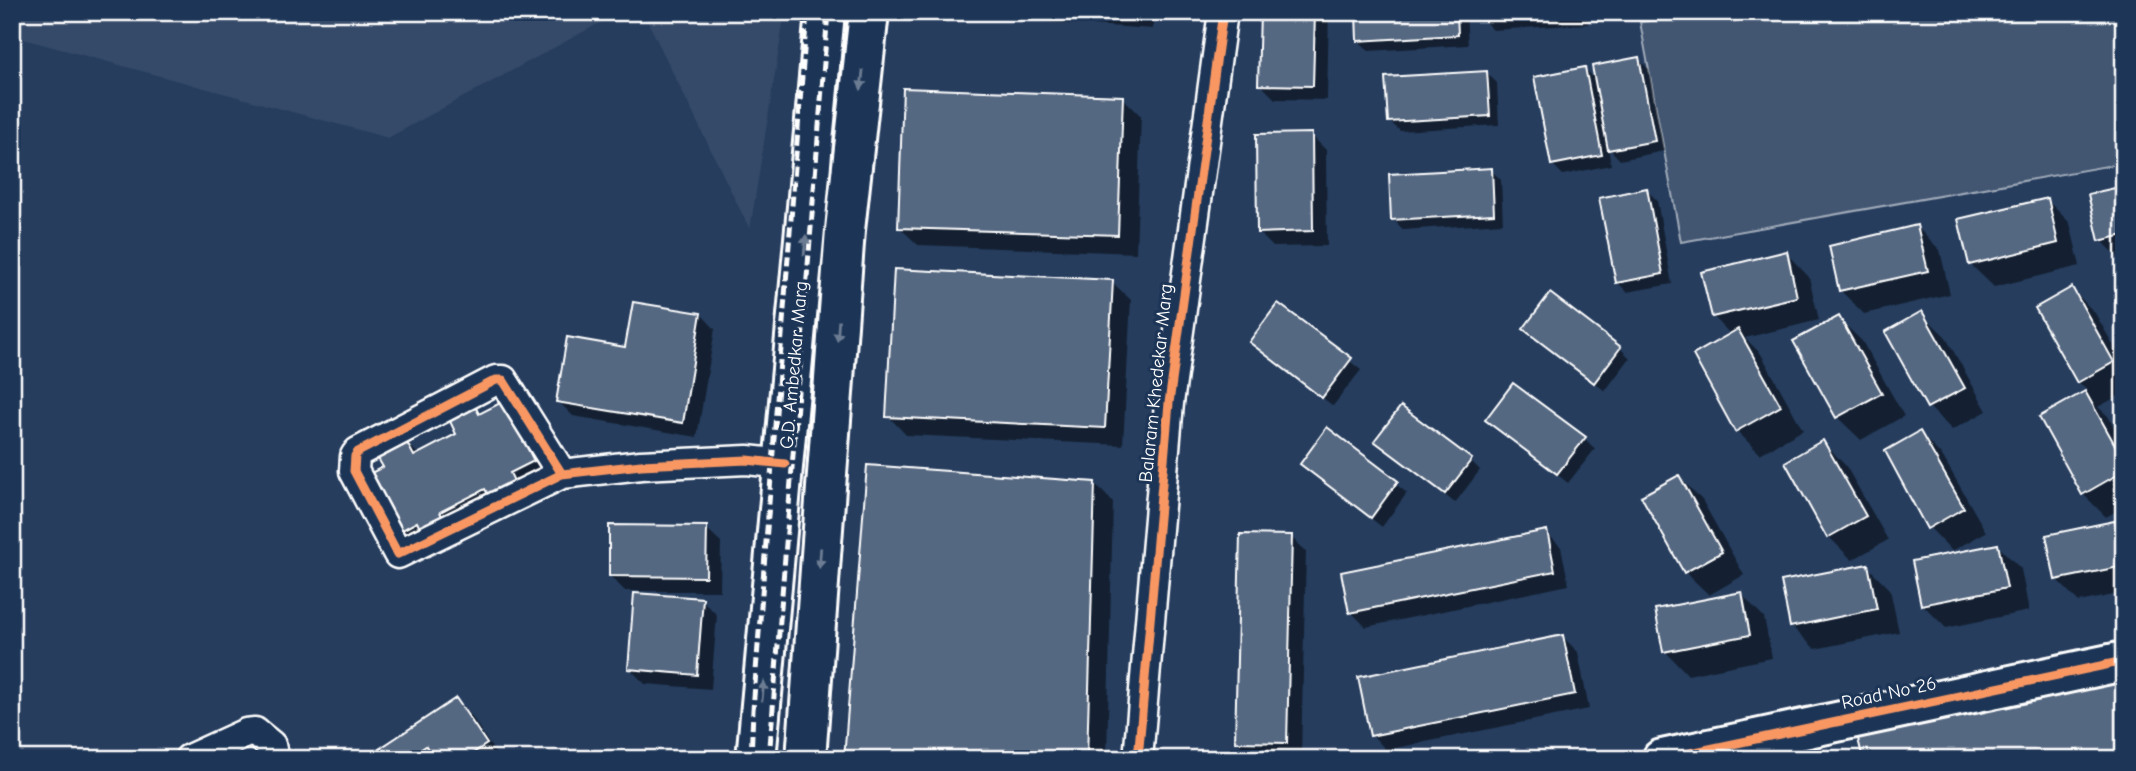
<svg xmlns="http://www.w3.org/2000/svg" width="2136" height="771" font-family="'Comic Neue',sans-serif">
<style>
.built{fill:#344a68}
.green{fill:#425672;stroke:#a0aab8;stroke-width:2}
.shadow{fill:#0007}
.building{fill:#556781;stroke:#fff;stroke-width:2}
.lines{fill:none;stroke-linecap:round;stroke-linejoin:round}
.street-casing{stroke:#fff;stroke-width:33}
.secondary-casing{stroke:#fff;stroke-width:44}
.street{stroke:#1d3557;stroke-width:28}
.secondary{stroke:#1d3557;stroke-width:38}
.rail{stroke:#fff;stroke-width:5;stroke-dasharray:10 5;stroke-linecap:butt}
.cycleway-casing{stroke:#1d3557;stroke-width:13}
.cycleway{stroke:#f99763;stroke-width:9}
.oneway{fill:#6c7c92}
.labels{text-anchor:middle;dominant-baseline:central;stroke-width:6;stroke-linejoin:round;paint-order:stroke}
.street-label{font-size:19px;fill:#fff;stroke:#1d3557}
</style>
<rect width="100%" height="100%" fill="#263d5e"/>
<filter id="ink" filterUnits="userSpaceOnUse"><feTurbulence type="fractalNoise" baseFrequency=".0143" numOctaves="2"/><feDisplacementMap in="SourceGraphic" scale="14" xChannelSelector="R" yChannelSelector="G"/><feConvolveMatrix kernelMatrix="1 2 1 2 8 2 1 2 1" color-interpolation-filters="sRGB"/></filter>
<g filter="url(#ink)">
<g class="built">
<path d="M12 12H620L388 138 12 36Z"/>
<path d="M643 12H785L750 230Z"/>
</g>
<path class="green" d="M1747 12H2124V163L1681 242 1640 22Z"/>
<g class="shadow">
<path d="M952 12H1154L1153 29 955 16Z"/>
<path d="M1262 12H1329L1327 100 1275 99 1260 84Z"/>
<path d="M1357 12H1466L1468 45 1369 51 1359 41Z"/>
<path d="M1483 12H1587L1588 24 1493 30 1483 20Z"/>
<path d="M1821 12H1896V14L1825 17Z"/>
<path d="M1638 59 1649 69 1664 151 1620 160 1608 147 1611 165 1563 175 1553 165 1584 68 1597 81Z"/>
<path d="M1487 73 1497 83 1499 125 1400 131 1389 121Z"/>
<path d="M1123 98 1141 116 1136 253 918 245 899 227Z"/>
<path d="M1311 135 1326 150 1327 246 1273 247 1258 232Z"/>
<path d="M1491 170 1501 180 1503 223 1403 230 1393 219Z"/>
<path d="M2124 188V263L2101 240Z"/>
<path d="M1646 190 1657 200 1672 284 1627 292 1617 282Z"/>
<path d="M2047 200 2070 223 2080 266 1994 287 1970 264Z"/>
<path d="M1917 227 1940 250 1950 294 1864 314 1841 291 1831 247Z"/>
<path d="M1786 253 1809 277 1819 320 1745 338 1761 354 1803 430 1760 454 1737 431 1731 335 1713 316Z"/>
<path d="M1112 282 1131 300 1123 445 906 435 888 416Z"/>
<path d="M2072 289 2095 313 2124 364V393L2098 407 2108 416 2124 445V507L2106 517 2083 494 2041 417 2088 391 2078 382Z"/>
<path d="M1279 305 1361 370 1333 406 1251 341Z"/>
<path d="M1921 313 1945 336 1987 411 1952 430 1929 407 1887 332Z"/>
<path d="M701 314 715 329 697 437 573 416 558 401 627 349Z"/>
<path d="M1838 318 1862 341 1904 416 1861 440 1837 417Z"/>
<path d="M1525 329 1620 348 1630 358 1605 391Z"/>
<path d="M504 403 548 476 409 548 394 534 385 467 405 441 419 455 459 435 474 406 482 414Z"/>
<path d="M1487 420 1585 439 1595 449 1568 483Z"/>
<path d="M1327 430 1407 493 1382 527 1302 464Z"/>
<path d="M1920 433 1943 457 1986 532 1952 551 1929 527Z"/>
<path d="M1376 441 1470 460 1480 470 1455 503Z"/>
<path d="M1823 442 1846 466 1888 540 1852 560 1829 537Z"/>
<path d="M1679 477 1702 500 1744 575 1709 595 1685 572Z"/>
<path d="M1095 484 1113 502 1107 759H848Z"/>
<path d="M2124 521V593L2079 602 2056 579Z"/>
<path d="M706 528 721 542 720 591H625L610 576Z"/>
<path d="M1546 532 1561 547 1569 585 1366 627 1351 612Z"/>
<path d="M1291 537 1306 552 1301 757 1251 756 1236 741Z"/>
<path d="M1998 546 2021 569 2029 611 1946 628 1923 605Z"/>
<path d="M1867 566 1890 589 1899 632 1815 649 1791 626Z"/>
<path d="M1741 594 1764 617 1772 658 1688 675 1665 651Z"/>
<path d="M702 600 717 615 711 689 645 684 630 669Z"/>
<path d="M1563 637 1578 652 1589 709 1386 750 1372 735Z"/>
<path d="M456 700 471 715 499 759H368Z"/>
<path d="M226 749 236 759H208Z"/>
</g>
<g class="building">
<path d="M1260 12H1315L1313 86 1258 85Z"/>
<path d="M1356 12H1457L1458 35 1357 41Z"/>
<path d="M1481 12H1578V15L1481 20Z"/>
<path d="M1639 57 1655 141 1608 150 1592 66Z"/>
<path d="M1585 67 1602 155 1551 165 1534 77Z"/>
<path d="M1487 71 1490 116 1388 122 1385 77Z"/>
<path d="M903 88 1123 96 1118 235 898 228Z"/>
<path d="M1312 133 1313 231 1257 233 1256 134Z"/>
<path d="M1492 168 1494 214 1391 220 1389 174Z"/>
<path d="M2124 186V235L2099 241 2088 194Z"/>
<path d="M1647 188 1663 274 1616 283 1599 198Z"/>
<path d="M2048 198 2058 243 1969 265 1958 219Z"/>
<path d="M1917 225 1928 271 1839 291 1829 246Z"/>
<path d="M1787 251 1797 297 1712 317 1701 272Z"/>
<path d="M894 269 1113 280 1105 428 886 417Z"/>
<path d="M2072 287 2114 362 2077 383 2035 308Z"/>
<path d="M1550 293 1621 347 1594 383 1523 329Z"/>
<path d="M633 302 701 313 683 423 556 402 567 337 625 347Z"/>
<path d="M1278 303 1352 358 1322 398 1249 342Z"/>
<path d="M1922 311 1965 388 1927 408 1885 332Z"/>
<path d="M1839 316 1882 393 1836 418 1793 341Z"/>
<path d="M1738 329 1781 406 1735 432 1693 355Z"/>
<path d="M1513 383 1586 437 1557 474 1485 420Z"/>
<path d="M2085 391 2124 461V471L2082 495 2039 417Z"/>
<path d="M504 401 534 461 510 473 516 485 490 498 485 489 440 512 445 522 422 533 417 522 393 535 363 477 383 467 376 455 405 439 414 456 456 434 448 417 474 404 479 414Z"/>
<path d="M1401 406 1472 459 1445 494 1374 441Z"/>
<path d="M1327 427 1398 481 1371 518 1300 464Z"/>
<path d="M1920 431 1964 508 1927 529 1885 451Z"/>
<path d="M1823 440 1866 516 1827 538 1785 462Z"/>
<path d="M867 465 1095 482 1087 759H844Z"/>
<path d="M1679 475 1722 552 1684 573 1641 496Z"/>
<path d="M2124 519V566L2055 580 2046 535Z"/>
<path d="M609 525 707 526 706 577 609 576Z"/>
<path d="M1547 530 1555 571 1349 613 1341 572Z"/>
<path d="M1240 534 1292 535 1287 743 1235 742Z"/>
<path d="M1998 544 2007 588 1921 605 1912 561Z"/>
<path d="M1868 564 1877 609 1790 627 1781 581Z"/>
<path d="M1742 592 1750 635 1663 652 1655 609Z"/>
<path d="M634 593 703 598 697 675 628 669Z"/>
<path d="M1563 635 1575 694 1370 736 1358 677Z"/>
<path d="M2124 680V759H1863L1857 735Z"/>
<path d="M456 698 487 744 464 759H434L426 746 407 759H364Z"/>
</g>
<g class="lines">
<g class="street-casing">
<g id="street">
<path d="M562 474 503 380H496L358 452 355 456 354 471 398 554 562 474 641 465 747 460 785 464"/>
<path d="M189 759 246 733 255 732 271 745 274 759"/>
<path d="M1138 759 1169 403 1223 12"/>
</g>
</g>
<g class="secondary-casing">
<g id="secondary">
<path d="M756 759 825 12"/>
<path d="M806 759 845 230 869 12"/>
<path d="M1662 759 2124 661"/>
</g>
</g>
<use href="#street" class="street"/>
<use href="#secondary" class="secondary"/>
<g class="rail">
<path d="M751 759 753 710 807 12"/>
<path d="M769 759 828 12"/>
</g>
<g class="cycleway-casing">
<g id="cycleway">
<path d="M562 474 503 380H496L358 452 355 456 354 471 398 554 562 474 641 465 747 460 785 464"/>
<path d="M1138 759 1169 403 1223 12"/>
<path d="M1662 759 2124 661"/>
</g>
</g>
<use href="#cycleway" class="cycleway"/>
</g>
<defs><path id="oneway-solid" d="M-6-.8H1V-3.2L6.5 0L1 3.2V.8H-6Z" transform="scale(1.75)"/></defs>
<g class="oneway">
<use href="#oneway-solid" transform="translate(862 80) rotate(96)"/>
<use href="#oneway-solid" transform="translate(805 245) rotate(-85)"/>
<use href="#oneway-solid" transform="translate(838 331) rotate(94)"/>
<use href="#oneway-solid" transform="translate(820 558) rotate(94)"/>
<use href="#oneway-solid" transform="translate(763 691) rotate(-84)"/>
</g>
</g>
<g class="labels">
<g class="street-label">
<text transform="translate(794 365) rotate(-85)">G.D. Ambedkar Marg</text>
<text transform="translate(1156 383) rotate(-84)">Balaram Khedekar Marg</text>
<text transform="translate(1889 693) rotate(-12)">Road No 26</text>
</g>
</g>
<rect width="2136" height="771" fill="none" stroke="#1d3557" stroke-width="42"/>
<rect x="21" y="21" width="2094" height="729" fill="none" stroke="#fff" stroke-width="2.5" filter="url(#ink)"/>
</svg>
